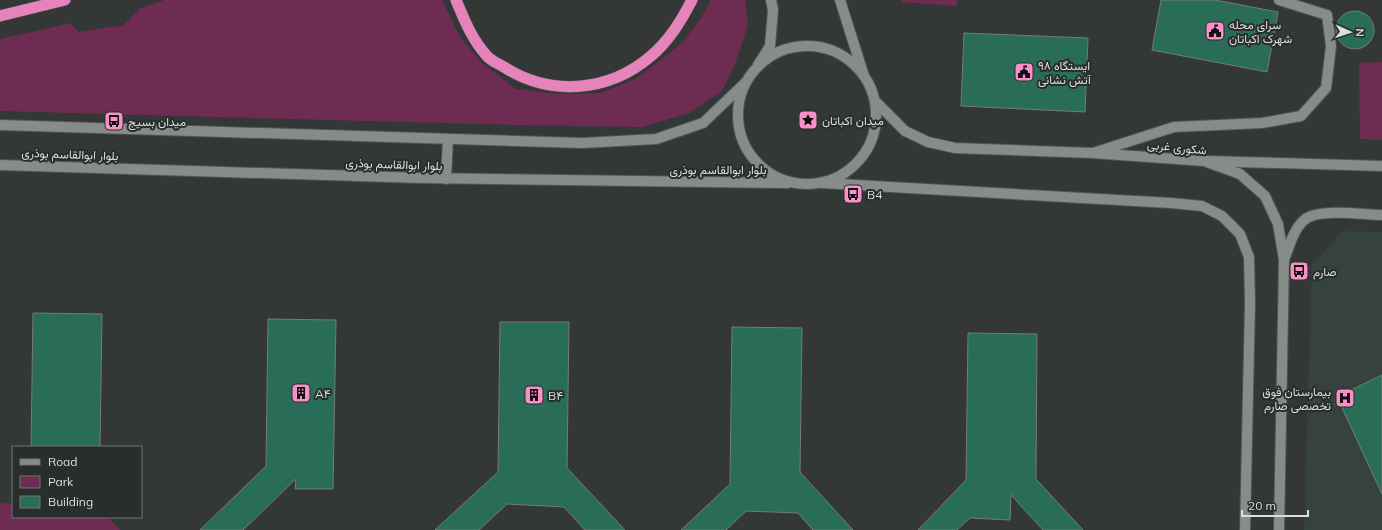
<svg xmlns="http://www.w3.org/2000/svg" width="1382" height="530" font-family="Mulish,Vazirmatn,sans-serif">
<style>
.built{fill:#36423d}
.green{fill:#6f2c53}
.building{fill:#296d58;stroke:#757b78}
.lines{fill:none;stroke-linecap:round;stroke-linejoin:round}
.minor-casing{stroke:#505553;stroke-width:12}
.tertiary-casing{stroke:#505553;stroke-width:12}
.secondary-casing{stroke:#505553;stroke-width:12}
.trunk-casing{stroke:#505553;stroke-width:12}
.minor{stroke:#868c89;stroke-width:10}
.tertiary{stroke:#868c89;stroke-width:10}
.secondary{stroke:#868c89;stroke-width:10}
.trunk{stroke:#e683ba;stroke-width:11}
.labels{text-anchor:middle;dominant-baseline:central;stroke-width:4;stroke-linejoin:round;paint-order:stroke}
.poi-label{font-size:12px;fill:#dbdfdd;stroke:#292e2c;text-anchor:start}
.street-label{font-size:12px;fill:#dbdfdd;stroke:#292e2c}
</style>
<rect width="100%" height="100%" fill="#333836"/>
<path class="built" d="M1343 231 1382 232V530H1304L1312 265Z"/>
<g class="green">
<path d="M165 0H442L460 37 483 64 516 89 557 94 600 93 636 79 683 42 701 18 711 0H745L748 25 735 64 722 91 689 113 642 127 516 125 0 111V39L71 23 78 32 124 25 141 8Z"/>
<path d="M902 0H957L956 6 902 2Z"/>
<path d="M1382 62V140L1360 139 1359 63Z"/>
<path d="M0 503 13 504V517H108L120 530H0Z"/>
</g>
<g class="building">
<path d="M1161 0H1215L1278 12 1267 72 1152 50Z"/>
<circle cx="1355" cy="30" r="19"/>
<path d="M964 33 1088 38 1085 112 961 106Z"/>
<path d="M33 313 102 314 100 447H31Z"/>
<path d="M268 319 336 320 333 489H295L296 479 243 530H200L266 466Z"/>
<path d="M500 322H569L567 468 625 530H585L564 507 507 504 479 530H435L498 472Z"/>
<path d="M732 327 802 328 800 472 853 530H813L798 513 746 511 726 530H681L730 484Z"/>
<path d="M968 333 1037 334 1036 479 1083 530H1043L1011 495 1010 520 970 518 957 530H918L966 480Z"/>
<path d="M1382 375V494L1337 397Z"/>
</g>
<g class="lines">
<g class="minor-casing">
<path id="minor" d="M1093 153 1174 127 1262 123 1301 116 1326 88 1331 46 1327 15 1279 0"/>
</g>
<g class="tertiary-casing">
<g id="tertiary">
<path d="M840 0 864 76"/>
<path d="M758 65 770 46 773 10 771 0"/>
<path d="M1206 161 1382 166"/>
<path d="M1284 260C1289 247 1293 231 1303 221 1316 207 1363 215 1382 215"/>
</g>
</g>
<g class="secondary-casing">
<g id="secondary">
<circle cx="807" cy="115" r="69"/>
<path d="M875 101 905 131 928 142 955 148 1092 153 1204 161 1240 174 1265 196 1278 224 1284 260 1279 530"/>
<path d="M0 125 582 143 656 139 703 123 745 83"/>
<path d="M0 165 422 178 788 183"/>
<path d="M446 179 448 139"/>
<path d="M821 183 1171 203 1202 206 1222 216 1240 234 1249 257 1250 303 1245 530"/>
</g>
</g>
<g class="trunk-casing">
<g id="trunk">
<path d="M456 0C464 19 472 40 487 56 491 61 499 64 504 67 551 97 609 92 651 56 669 41 681 21 692 0"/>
<path d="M0 16 65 0"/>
</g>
</g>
<use href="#minor" class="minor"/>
<use href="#tertiary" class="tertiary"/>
<use href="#secondary" class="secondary"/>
<use href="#trunk" class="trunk"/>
</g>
<defs>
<g id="civic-square" transform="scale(1)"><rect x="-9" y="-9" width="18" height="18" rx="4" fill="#f98fc9" stroke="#292e2c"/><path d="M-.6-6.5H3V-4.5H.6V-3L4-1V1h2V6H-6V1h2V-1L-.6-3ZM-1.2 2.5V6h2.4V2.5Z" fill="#111"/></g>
<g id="sight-square" transform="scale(1)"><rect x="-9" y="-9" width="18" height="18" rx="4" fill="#f98fc9" stroke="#292e2c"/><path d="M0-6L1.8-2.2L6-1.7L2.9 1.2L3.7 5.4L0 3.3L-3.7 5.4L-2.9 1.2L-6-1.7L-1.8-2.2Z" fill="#111"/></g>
<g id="bus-square" transform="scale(1)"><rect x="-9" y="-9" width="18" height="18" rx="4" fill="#f98fc9" stroke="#292e2c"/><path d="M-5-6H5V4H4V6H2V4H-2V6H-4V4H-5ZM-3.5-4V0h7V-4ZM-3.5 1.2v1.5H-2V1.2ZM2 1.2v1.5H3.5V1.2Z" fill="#111"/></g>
<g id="building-square" transform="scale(1)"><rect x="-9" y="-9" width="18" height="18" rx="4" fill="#f98fc9" stroke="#292e2c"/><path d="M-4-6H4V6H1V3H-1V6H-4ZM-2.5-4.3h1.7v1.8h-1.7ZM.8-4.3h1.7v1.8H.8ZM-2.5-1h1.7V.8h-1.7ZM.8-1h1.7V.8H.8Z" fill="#111"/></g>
<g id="hospital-square" transform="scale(1)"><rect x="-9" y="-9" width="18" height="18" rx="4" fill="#f98fc9" stroke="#292e2c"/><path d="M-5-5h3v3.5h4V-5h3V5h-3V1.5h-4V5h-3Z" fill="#111"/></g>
</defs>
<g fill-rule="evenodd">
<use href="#civic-square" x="1215" y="31"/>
<use href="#civic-square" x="1024" y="72"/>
<use href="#sight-square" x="808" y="120"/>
<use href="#bus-square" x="114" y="121"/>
<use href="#bus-square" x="853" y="194"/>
<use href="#bus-square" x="1299" y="271"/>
<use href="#building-square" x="301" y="393"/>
<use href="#building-square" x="534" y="395"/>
<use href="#hospital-square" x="1345" y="398"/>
</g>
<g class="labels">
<g class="poi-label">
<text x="1229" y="24">سرای محله<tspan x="1229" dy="14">شهرک اکباتان</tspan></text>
<text x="1038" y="65">ایستگاه ۹۸<tspan x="1038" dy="14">آتش نشانی</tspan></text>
<text x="822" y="120">میدان اکباتان</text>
<text x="128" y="121">میدان بسیج</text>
<text x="867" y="194">B4</text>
<text x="1313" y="271">صارم</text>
<text x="1331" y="391" text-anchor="end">بیمارستان فوق<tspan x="1331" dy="14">تخصصی صارم</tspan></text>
<text x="315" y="393">A۴</text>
<text x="548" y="395">B۴</text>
</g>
<g class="street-label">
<text transform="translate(1177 147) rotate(6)">شکوری غربی</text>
<text transform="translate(70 154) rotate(2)">بلوار ابوالقاسم بوذری</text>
<text transform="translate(394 164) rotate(2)">بلوار ابوالقاسم بوذری</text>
<text x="718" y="169">بلوار ابوالقاسم بوذری</text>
</g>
</g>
<rect x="12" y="446" width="130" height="72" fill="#292e2c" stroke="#707573"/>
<rect x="20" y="459" width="20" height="6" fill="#868c89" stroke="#707573"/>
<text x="48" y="466" font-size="12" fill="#dbdfdd">Road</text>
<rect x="20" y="476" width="20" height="12" fill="#6f2c53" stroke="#707573"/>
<text x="48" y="486" font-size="12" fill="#dbdfdd">Park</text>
<rect x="20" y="496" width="20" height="12" fill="#296d58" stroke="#707573"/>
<text x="48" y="506" font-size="12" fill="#dbdfdd">Building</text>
<g transform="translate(1350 32) rotate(93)" stroke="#292e2c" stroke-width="3" paint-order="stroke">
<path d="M0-3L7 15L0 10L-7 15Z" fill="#dbdfdd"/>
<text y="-6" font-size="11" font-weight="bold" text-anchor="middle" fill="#dbdfdd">N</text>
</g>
<path d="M1242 510v6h66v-6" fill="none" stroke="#dbdfdd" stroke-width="2"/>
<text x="1248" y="510" font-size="12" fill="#dbdfdd" stroke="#292e2c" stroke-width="3" paint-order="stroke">20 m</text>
</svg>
